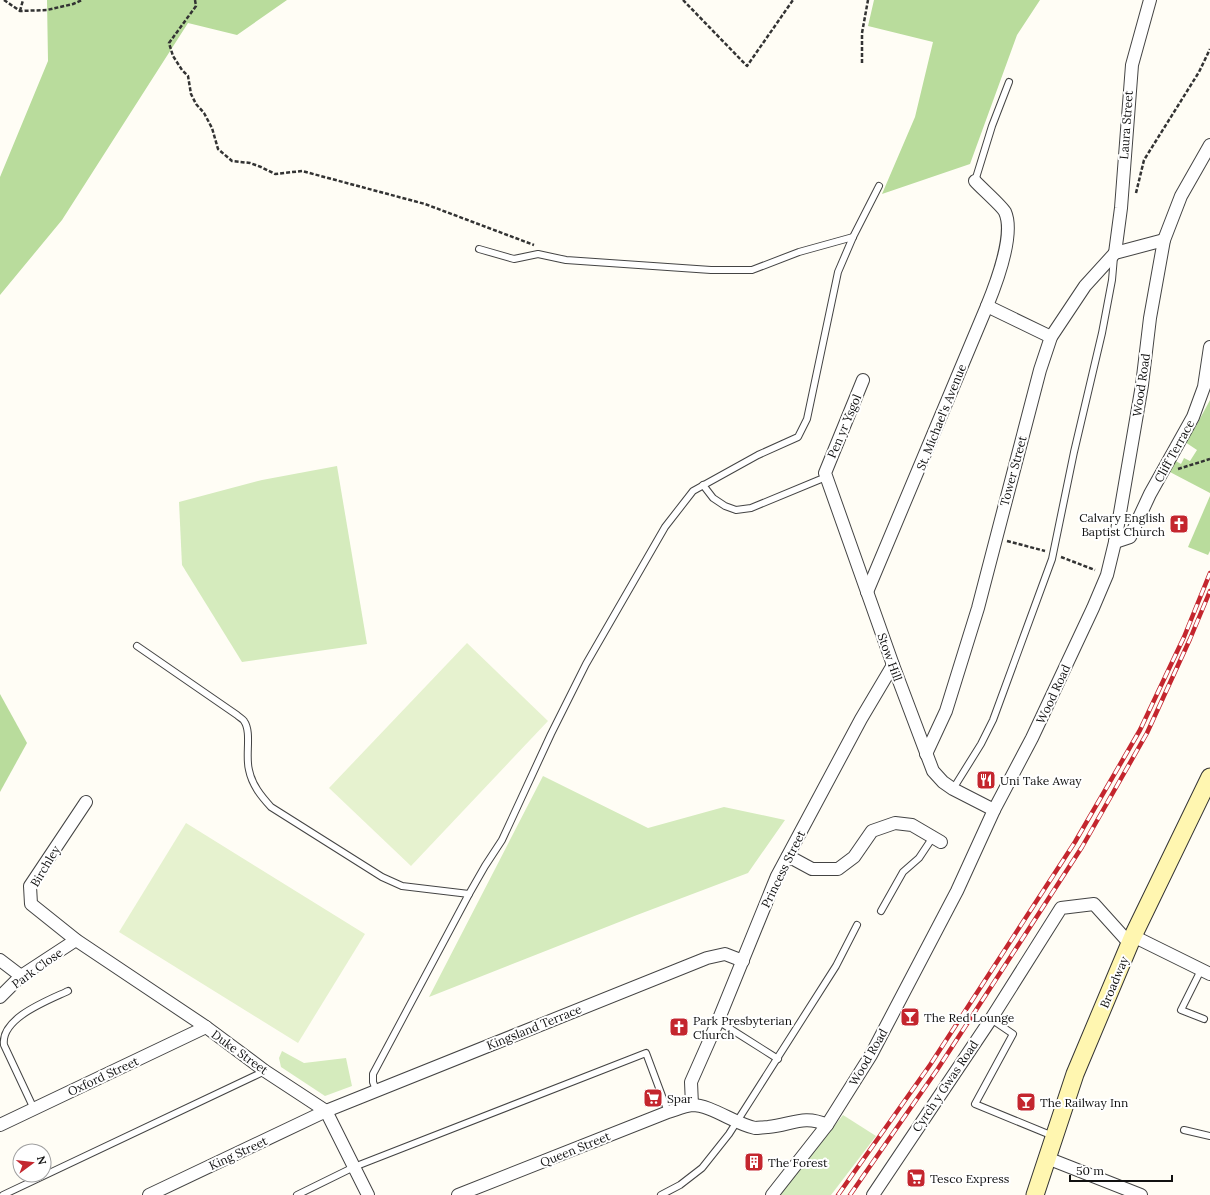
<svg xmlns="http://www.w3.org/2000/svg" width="1210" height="1195" font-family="Lora,serif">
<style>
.green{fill:#d5ebbd}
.forest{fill:#b9dc9c}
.pitch{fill:#e6f2cf}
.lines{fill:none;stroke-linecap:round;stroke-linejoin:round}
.lane-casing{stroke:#444;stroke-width:8}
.street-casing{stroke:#444;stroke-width:14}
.secondary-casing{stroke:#333;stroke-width:19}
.path{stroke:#333;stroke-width:2.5;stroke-dasharray:4 2;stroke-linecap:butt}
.lane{stroke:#fff;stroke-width:6}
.street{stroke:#fff;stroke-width:12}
.secondary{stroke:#fff6b0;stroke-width:17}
.rail-casing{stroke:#c4262e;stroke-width:4.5}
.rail{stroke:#fff;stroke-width:3;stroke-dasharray:9;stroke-linecap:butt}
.labels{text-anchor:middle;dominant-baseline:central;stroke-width:4;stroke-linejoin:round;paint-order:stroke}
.street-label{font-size:12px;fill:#111;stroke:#fff}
.poi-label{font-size:12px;fill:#111;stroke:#fff;text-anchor:start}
</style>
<rect width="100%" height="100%" fill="#fffdf5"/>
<g class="green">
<path d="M337 466 367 644 242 662 182 565 179 502 262 480Z"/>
<path d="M543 776 648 828 724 807 785 820 748 873 637 915 429 997Z"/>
<path d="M282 1051 304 1063 346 1058 352 1086 325 1096 281 1067 279 1058Z"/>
<path d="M843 1115 876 1136 831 1195H780Z"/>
</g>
<g class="forest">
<path d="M47 0H287L237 35 188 23 62 220 0 295V177L48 61Z"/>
<path d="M874 0H1040L1017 35 970 164 882 194 915 117 933 42 868 26Z"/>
<path d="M1210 400V493L1168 471 1174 460 1181 464 1184 458 1190 461 1197 450 1185 442 1196 426Z"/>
<path d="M1210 496V551L1208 555 1188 547Z"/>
<path d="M0 694 27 743 0 792Z"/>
</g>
<g class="pitch">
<path d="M467 643 548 721 411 866 329 788Z"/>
<path d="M186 823 365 934 298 1043 119 932Z"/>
</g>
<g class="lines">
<g class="lane-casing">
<g id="lane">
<path d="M975 181 992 126 1009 82"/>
<path d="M479 249 514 259 538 254 566 260 711 270H752L799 252 853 237"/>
<path d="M703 485 713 498 725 506 736 510 751 508 826 477"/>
<path d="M137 646 237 715C239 717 243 719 244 721 252 732 245 756 249 770 252 785 261 796 271 807L382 877 402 886 469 894 373 1074V1082L376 1090"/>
<path d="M953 789 981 744 993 720 1052 559 1074 452 1102 333 1112 280 1114 257"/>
<path d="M469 894 485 866 502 840 551 734 586 664 665 527 693 491 758 455 798 437 807 419 838 272 853 237 879 186"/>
<path d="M881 911 903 872 919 858 933 837"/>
<path d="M1201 970 1181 1010 1204 1019"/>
<path d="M991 1019 1013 1034 975 1104 1053 1136"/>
<path d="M718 1021 778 1059"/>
<path d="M34 1109 4 1045C0 1018 49 1000 68 991"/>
<path d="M1184 1130 1210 1136"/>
<path d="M3 1195 265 1071"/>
<path d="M297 1195 354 1167 646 1053 668 1112"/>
<path d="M661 1195 680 1185 702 1168 729 1134 836 966 857 925"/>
</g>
</g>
<g class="street-casing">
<g id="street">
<path d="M975 181C980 187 1002 206 1005 212 1015 234 996 284 987 306"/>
<path d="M1115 253 1121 208 1132 65 1150 0"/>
<path d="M863 380 825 473 893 665 933 771 943 782 953 789 994 810"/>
<path d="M1115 542 1130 537 1150 494 1193 417 1204 387 1210 347"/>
<path d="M867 592 987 306 1051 337"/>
<path d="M926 754 946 711 978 608 1040 370 1051 337 1085 286 1115 253 1164 240"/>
<path d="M86 802 30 886 31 904 76 940 206 1027 265 1071 326 1111 368 1195"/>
<path d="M788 856 812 869H838L854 857 872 831 895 823 912 825 941 842"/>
<path d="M1133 936 1210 974"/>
<path d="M0 960 21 976"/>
<path d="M0 997 21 976 76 940"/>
<path d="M692 1105 691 1082 718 1021 777 876 861 719 893 665"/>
<path d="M0 1125 206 1027"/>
<path d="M1047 1158 1141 1195"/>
<path d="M149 1195 326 1111 707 958 725 954 743 961"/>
<path d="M458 1195 668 1112C675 1110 684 1106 692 1105 711 1105 735 1124 755 1128 759 1128 764 1127 768 1127 791 1125 804 1114 827 1125"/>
<path d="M772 1195 827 1125 871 1055 957 891 994 810 1032 738 1093 608 1107 575 1115 542 1142 385 1150 318 1164 240 1181 196 1210 145"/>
<path d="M873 1195 991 1019 1061 908 1094 904 1130 944"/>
</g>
</g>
<g class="secondary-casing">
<path id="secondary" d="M1035 1195 1075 1074 1133 936 1210 777"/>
</g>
<g class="path">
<path d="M4 0 20 11 47 10 73 4 82 0"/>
<path d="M195 0 196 6 169 43 173 56 182 70 188 76 191 94 196 104 204 113 212 128 218 149 232 161 250 163 261 167 275 174 302 171 425 204 534 245"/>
<path d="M683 0 747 66 793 0"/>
<path d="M20 11 23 0"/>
<path d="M862 63V33L868 0"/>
<path d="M1136 193 1144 160 1199 72 1210 49"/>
<path d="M1178 469 1210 459"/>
<path d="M1007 541 1045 551"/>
<path d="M1061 557 1095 570"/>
</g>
<use href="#lane" class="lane"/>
<use href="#street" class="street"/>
<use href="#secondary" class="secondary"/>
<g class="rail-casing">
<g id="rail">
<path d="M838 1195 930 1065 1075 842 1140 730 1184 637 1210 573"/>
<path d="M850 1195 937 1070 1082 847 1147 733 1190 639 1210 591"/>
</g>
</g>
<use href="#rail" class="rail"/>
</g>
<defs>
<g id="church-square" transform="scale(1)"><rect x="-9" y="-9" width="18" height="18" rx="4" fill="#c4262e" stroke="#fff"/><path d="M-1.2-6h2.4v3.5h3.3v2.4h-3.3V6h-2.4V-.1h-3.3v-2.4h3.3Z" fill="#fff"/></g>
<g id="restaurant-square" transform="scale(1)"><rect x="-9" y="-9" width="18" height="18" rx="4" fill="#c4262e" stroke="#fff"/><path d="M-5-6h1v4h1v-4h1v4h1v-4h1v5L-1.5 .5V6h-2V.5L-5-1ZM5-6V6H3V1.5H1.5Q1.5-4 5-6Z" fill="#fff"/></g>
<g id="bar-square" transform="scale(1)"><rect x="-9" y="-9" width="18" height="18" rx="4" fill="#c4262e" stroke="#fff"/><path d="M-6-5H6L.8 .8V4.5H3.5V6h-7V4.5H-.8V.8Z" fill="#fff"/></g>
<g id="supermarket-square" transform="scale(1)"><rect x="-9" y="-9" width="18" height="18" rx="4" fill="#c4262e" stroke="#fff"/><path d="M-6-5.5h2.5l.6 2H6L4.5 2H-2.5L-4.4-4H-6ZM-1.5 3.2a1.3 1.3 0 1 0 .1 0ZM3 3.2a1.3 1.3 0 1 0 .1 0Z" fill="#fff"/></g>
<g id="building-square" transform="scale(1)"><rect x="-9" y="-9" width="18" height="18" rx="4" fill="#c4262e" stroke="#fff"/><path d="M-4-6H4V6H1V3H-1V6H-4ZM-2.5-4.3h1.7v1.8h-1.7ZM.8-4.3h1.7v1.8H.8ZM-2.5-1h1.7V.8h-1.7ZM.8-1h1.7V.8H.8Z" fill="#fff"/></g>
</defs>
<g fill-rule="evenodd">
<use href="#church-square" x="1179" y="524"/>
<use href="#restaurant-square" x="986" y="780"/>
<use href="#bar-square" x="910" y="1017"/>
<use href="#church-square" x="679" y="1027"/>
<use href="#supermarket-square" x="653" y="1098"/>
<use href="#bar-square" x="1026" y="1102"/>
<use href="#building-square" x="754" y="1162"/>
<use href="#supermarket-square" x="916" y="1178"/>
</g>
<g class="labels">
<g class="street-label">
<text transform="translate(1126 125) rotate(-86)">Laura Street</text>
<text transform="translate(1141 385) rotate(-82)">Wood Road</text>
<text transform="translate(941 417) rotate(-68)">St. Michael's Avenue</text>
<text transform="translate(844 426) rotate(-67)">Pen yr Ysgol</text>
<text transform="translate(1174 451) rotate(-61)">Cliff Terrace</text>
<text transform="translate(1013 471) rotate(-75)">Tower Street</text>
<text transform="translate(890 657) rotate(70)">Stow Hill</text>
<text transform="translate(1053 694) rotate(-65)">Wood Road</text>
<text transform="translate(45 866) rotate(-59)">Birchley</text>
<text transform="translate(783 869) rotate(-64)">Princess Street</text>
<text transform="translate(37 968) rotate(-36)">Park Close</text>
<text transform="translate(1114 982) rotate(-67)">Broadway</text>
<text transform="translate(534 1027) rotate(-22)">Kingsland Terrace</text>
<text transform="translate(240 1052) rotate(36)">Duke Street</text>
<text transform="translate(868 1057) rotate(-60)">Wood Road</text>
<text transform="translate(103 1076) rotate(-25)">Oxford Street</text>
<text transform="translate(945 1086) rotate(-56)">Cyrch y Gwas Road</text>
<text transform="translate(575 1149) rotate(-22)">Queen Street</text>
<text transform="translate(238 1153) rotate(-25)">King Street</text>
</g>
<g class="poi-label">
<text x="1165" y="517" text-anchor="end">Calvary English<tspan x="1165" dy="14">Baptist Church</tspan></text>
<text x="1000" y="780">Uni Take Away</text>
<text x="924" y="1017">The Red Lounge</text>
<text x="693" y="1020">Park Presbyterian<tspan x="693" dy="14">Church</tspan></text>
<text x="667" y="1098">Spar</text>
<text x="1040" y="1102">The Railway Inn</text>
<text x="768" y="1162">The Forest</text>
<text x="930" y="1178">Tesco Express</text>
</g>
</g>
<g transform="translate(32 1163) rotate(75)"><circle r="19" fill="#ffffff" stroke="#a0a0a0"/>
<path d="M0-3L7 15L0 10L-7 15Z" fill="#c4262e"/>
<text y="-6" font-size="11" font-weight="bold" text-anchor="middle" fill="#111111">N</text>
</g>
<path d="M1070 1175v6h102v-6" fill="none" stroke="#111111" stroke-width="2"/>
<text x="1076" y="1175" font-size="12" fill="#111111" stroke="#ffffff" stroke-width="3" paint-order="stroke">50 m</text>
</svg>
